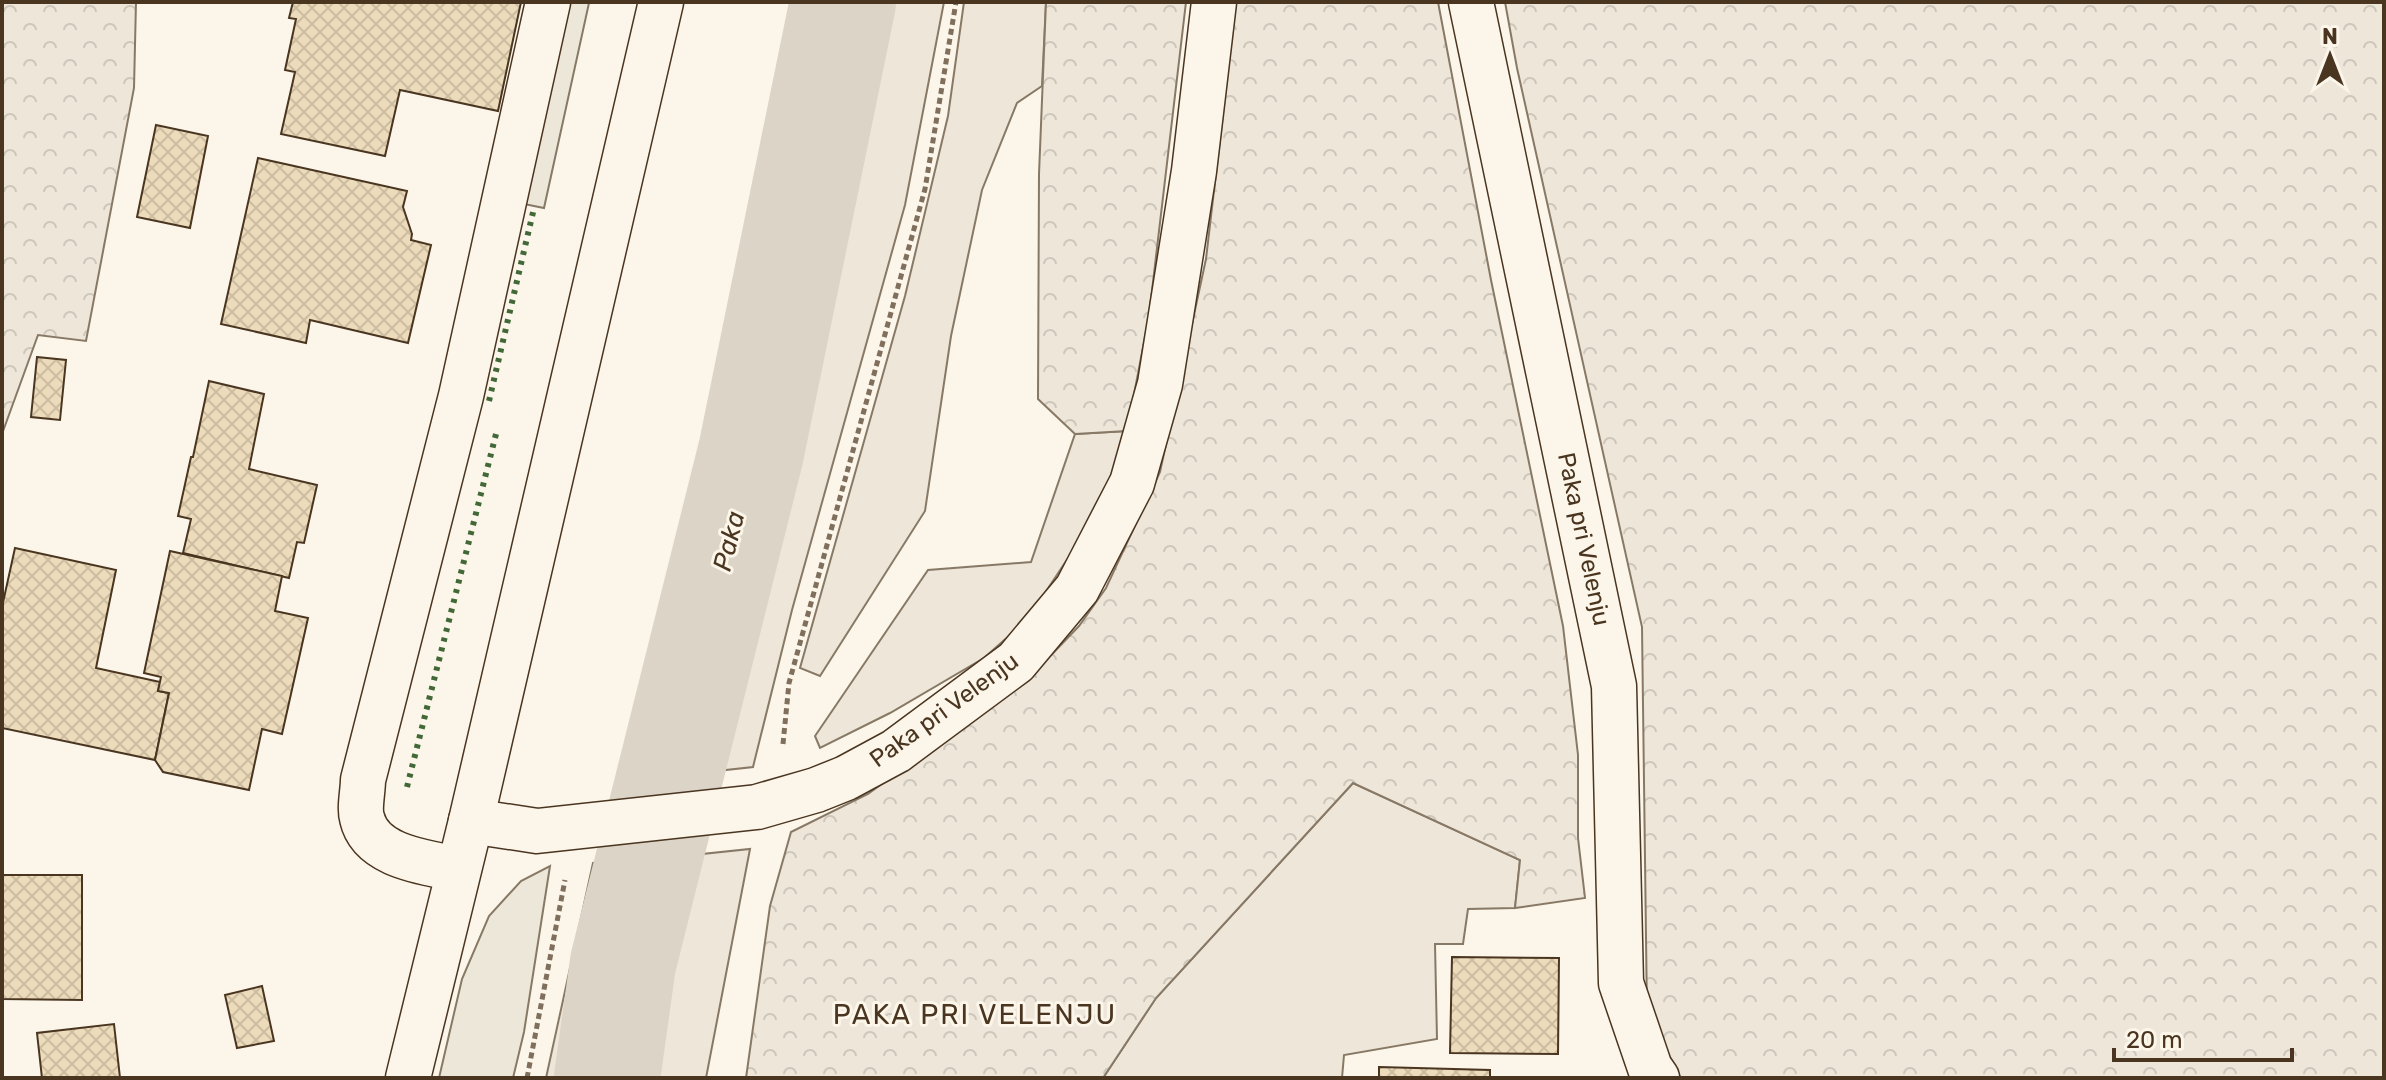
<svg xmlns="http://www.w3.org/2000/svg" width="2386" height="1080" font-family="Rubik,sans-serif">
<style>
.green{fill:#ede6d9;stroke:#887966;stroke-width:2}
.forest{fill:url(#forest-crowns);stroke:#887966;stroke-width:2}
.parking{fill:#ede7d9;stroke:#887966;stroke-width:2}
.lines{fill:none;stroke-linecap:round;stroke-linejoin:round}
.river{stroke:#dcd4c6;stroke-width:106}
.building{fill:url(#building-cross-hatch);stroke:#4a3520;stroke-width:2}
.minor-casing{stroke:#4a3520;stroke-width:47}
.major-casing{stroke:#4a3520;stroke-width:47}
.path{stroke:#7f6f5c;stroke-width:5;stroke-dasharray:6 4;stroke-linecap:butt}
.minor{stroke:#fbf6e9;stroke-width:44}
.major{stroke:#fbf6e9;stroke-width:44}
.hedge{stroke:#436837;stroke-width:6;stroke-dasharray:4 6;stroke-linecap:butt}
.labels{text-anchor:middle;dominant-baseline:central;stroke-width:6;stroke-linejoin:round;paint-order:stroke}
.street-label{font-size:24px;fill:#4a3520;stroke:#fbf6e9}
.water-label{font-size:26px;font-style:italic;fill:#4a3520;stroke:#fbf6e9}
.quarter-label{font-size:28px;letter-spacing:2px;fill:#4a3520;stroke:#fbf6e9}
</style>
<defs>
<pattern id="forest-crowns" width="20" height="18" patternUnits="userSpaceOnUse" patternTransform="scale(2)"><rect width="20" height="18" fill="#ede6d9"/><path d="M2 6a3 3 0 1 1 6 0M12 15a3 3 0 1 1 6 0" fill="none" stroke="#cdc6ba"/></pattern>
<pattern id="building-cross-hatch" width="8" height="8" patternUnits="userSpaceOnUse" patternTransform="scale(2)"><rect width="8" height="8" fill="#ecdcbc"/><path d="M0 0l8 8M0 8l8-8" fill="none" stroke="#ccbda1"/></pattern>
</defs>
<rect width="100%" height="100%" fill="#fbf6e9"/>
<g class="green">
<path d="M874 2H944L905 205 792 610 753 767 698 773 770 534 792 433 829 292 864 118Z"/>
<path d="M964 2H1046L1042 86 1017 103 982 190 951 336 925 511 820 676 800 668 905 296 948 116Z"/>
<path d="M1127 431 1125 444 1086 531 1027 620 984 658 890 713 820 748 815 736 928 570 1031 562 1075 434Z"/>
<path d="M1353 783 1520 860 1515 908 1468 909 1463 944H1435L1437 1039 1344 1055 1342 1078H1103L1156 998Z"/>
<path d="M750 849 706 1078H635L674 857Z"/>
<path d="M628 859 592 1078H546L593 863Z"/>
</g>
<g class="forest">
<path d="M2 2H136L134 88 86 341 38 335 2 434Z"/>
<path d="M1046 2H1186L1149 316 1127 431 1075 434 1038 399 1039 174Z"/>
<path d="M1236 2H1438L1491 280 1563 626 1578 755V838L1585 898 1515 908 1520 860 1353 783 1156 998 1103 1078H746L770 906 791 832 868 794 1034 673 1079 626 1106 588 1160 472 1206 259Z"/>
<path d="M1505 2H2384V1078H1681L1647 1014 1642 627 1517 68Z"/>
</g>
<g class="parking">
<path d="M569 2 589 3 544 208 524 204Z"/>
<path d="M550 866 524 1032 513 1078H439L462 979 489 916 521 881Z"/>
</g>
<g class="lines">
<path class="river" d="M607 1078 623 963 751 452 843 2"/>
</g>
<g class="building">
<path d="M293 2H521L498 111 400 90 385 156 281 134 295 72 285 70 296 19 289 18Z"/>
<path d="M156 125 208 136 190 228 137 217Z"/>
<path d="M258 158 407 191 403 207 412 234 411 240 431 245 408 343 310 320 306 343 221 324Z"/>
<path d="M37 357 66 360 60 420 31 417Z"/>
<path d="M209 381 264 394 249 469 317 485 304 543 297 542 289 578 183 553 191 519 178 516 191 457H193Z"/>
<path d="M15 548 116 570 96 668 160 682 158 691 169 693 155 760 2 728V607Z"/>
<path d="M170 551 282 576 275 611 308 618 282 734 262 729 249 790 163 772 155 760 169 693 158 691 161 677 144 673Z"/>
<path d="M2 875H82V1000L2 999Z"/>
<path d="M1452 957 1559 958 1558 1054 1450 1053Z"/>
<path d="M262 986 274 1041 237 1048 225 995Z"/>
<path d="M114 1024 120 1078H42L37 1033Z"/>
<path d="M1379 1067 1490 1070V1078H1379Z"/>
</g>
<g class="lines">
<g class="minor-casing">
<g id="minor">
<path d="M1471 2 1614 686 1621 983 1650 1068 1657 1078"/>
<path d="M471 821 537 831 757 807 816 790 846 778 896 751 1016 662 1077 589 1132 483 1160 384 1194 171 1214 2"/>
<path d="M457 869C425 862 371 857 362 818 359 808 363 791 363 780L461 396 548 2"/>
</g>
</g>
<g class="major-casing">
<path id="major" d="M408 1078 471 821 661 2"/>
</g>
<g class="path">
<path d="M783 744 789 683 925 189 956 2"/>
<path d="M527 1078 565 880"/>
</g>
<use href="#minor" class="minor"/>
<use href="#major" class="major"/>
<g class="hedge">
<path d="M489 401 534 208"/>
<path d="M407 787 496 434"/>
</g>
</g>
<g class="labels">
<g class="street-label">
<text transform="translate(1584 539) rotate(78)">Paka pri Velenju</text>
<text transform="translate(944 710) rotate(-36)">Paka pri Velenju</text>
</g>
<g class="water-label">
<text transform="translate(729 541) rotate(-76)">Paka</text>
</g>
<g class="quarter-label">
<text x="975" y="1014">PAKA PRI VELENJU</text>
</g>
</g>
<rect width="2386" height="1080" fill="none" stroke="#4a3520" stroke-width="8"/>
<g transform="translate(2330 56)" stroke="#fbf6e9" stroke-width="6" paint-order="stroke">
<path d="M0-6L14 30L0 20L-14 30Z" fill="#4a3520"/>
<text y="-12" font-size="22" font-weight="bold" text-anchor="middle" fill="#4a3520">N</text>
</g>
<path d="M2114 1048v12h178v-12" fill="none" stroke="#4a3520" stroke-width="4"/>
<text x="2126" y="1048" font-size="24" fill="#4a3520" stroke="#fbf6e9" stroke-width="6" paint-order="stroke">20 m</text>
</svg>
